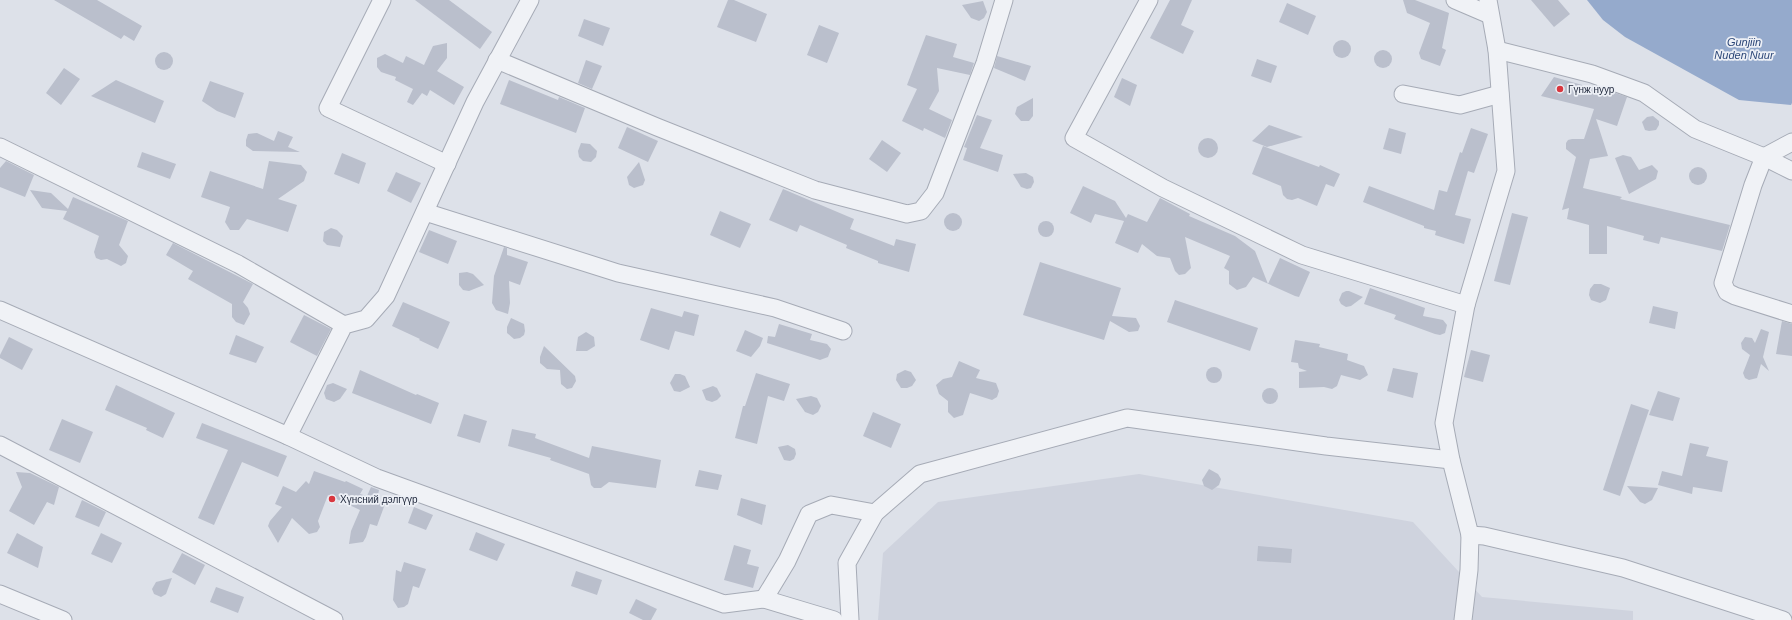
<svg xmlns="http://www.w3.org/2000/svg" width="1792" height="620" font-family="Helvetica,sans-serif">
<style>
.built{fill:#cfd3de}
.water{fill:#95aacc}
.building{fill:#babfcc}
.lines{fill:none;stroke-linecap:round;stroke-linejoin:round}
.street-casing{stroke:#a6abb6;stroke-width:19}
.street{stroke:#f0f2f6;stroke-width:17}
.poi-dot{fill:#d9373f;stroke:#edf0f6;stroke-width:1.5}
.labels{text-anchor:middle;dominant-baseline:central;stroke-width:3.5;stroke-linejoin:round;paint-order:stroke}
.poi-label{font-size:10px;fill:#252d40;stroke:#edf0f6;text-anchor:start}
.water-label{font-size:11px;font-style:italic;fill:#2c4778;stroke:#edf0f6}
</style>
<rect width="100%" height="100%" fill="#dde1e9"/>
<path class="built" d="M1139 474 1413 522 1482 597 1633 611V620H878L883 553 938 502Z"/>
<path class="water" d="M1587 0H1792V103L1791 105 1739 100 1625 37 1603 20Z"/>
<g class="building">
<path d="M54 0H97L142 26 134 41 124 35 121 39Z"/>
<path d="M415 0H449L492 32 480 49Z"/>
<path d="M728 0H734L767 14 756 42 717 27Z"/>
<path d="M1170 0H1192L1181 25 1194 31 1183 54 1150 38Z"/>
<path d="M1403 0H1415L1449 13 1442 48 1446 50 1440 66 1421 59 1419 53 1430 23 1407 13Z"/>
<path d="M1531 0H1558L1570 14 1554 27Z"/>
<path d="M983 1 987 12 984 18 979 21 971 18 962 5Z"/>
<path d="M1287 3 1316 16 1308 35 1279 22Z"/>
<path d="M584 19 610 28 603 46 578 36Z"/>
<path d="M819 25 839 33 827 63 807 55Z"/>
<path d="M926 35 957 44 953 57 974 63 970 75 937 68 939 91 929 109 952 120 945 138 924 128 923 131 902 121 917 89 907 85Z"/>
<circle cx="1342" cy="49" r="9"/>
<path d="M447 43V58L437 71 464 87 454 105 430 90 427 96 422 93 413 105 407 102 413 89 395 80 396 77 381 72 377 67V58L385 54 403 63 406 56 424 65 433 46Z"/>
<circle cx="1383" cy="59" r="9"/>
<circle cx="164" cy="61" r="9"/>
<path d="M997 56 1031 66 1025 81 994 68Z"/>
<path d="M1257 59 1277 66 1271 83 1251 76Z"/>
<path d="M586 60 602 66 592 89 578 83Z"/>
<path d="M64 68 80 79 61 105 46 93Z"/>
<path d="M1554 77 1600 90 1601 88 1627 97 1617 126 1596 119 1608 156 1590 159 1583 188 1622 197 1620 199 1730 225 1722 251 1661 237 1659 244 1643 240 1644 236 1607 226V254H1589V225L1567 219 1569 208 1562 210 1576 157 1566 149V143L1568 140 1572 139H1584L1594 109 1541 96Z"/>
<path d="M1122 78 1137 85 1130 106 1114 97Z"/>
<path d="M116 80 164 101 155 123 91 96Z"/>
<path d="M509 80 558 100 559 97 585 108 576 133 500 104Z"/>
<path d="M210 81 244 93 235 118 217 111 202 101Z"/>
<path d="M1033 98V116L1029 121H1021L1015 114 1017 107Z"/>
<path d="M977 115 992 120 980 148 1003 155 998 172 963 160 967 148 964 147Z"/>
<path d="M1653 116 1659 121V125L1656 130 1649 131 1645 130 1642 122 1647 117Z"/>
<path d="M1269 125 1303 137 1267 147 1252 141Z"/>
<path d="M627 127 658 141 648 162 618 148Z"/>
<path d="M1389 128 1406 133 1401 154 1383 149Z"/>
<path d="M1471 128 1488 134 1474 173 1468 171 1455 215 1471 219 1464 244 1435 235 1436 231 1424 228V226L1363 202 1369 186 1434 210 1439 190 1447 192 1460 152 1462 153Z"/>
<path d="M278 131 293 137 288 147 300 152 253 151 246 146V140L248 134 257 133 274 141Z"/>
<circle cx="1208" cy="148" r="10"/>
<path d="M882 140 901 153 887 172 869 159Z"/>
<path d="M581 143 590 144 597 151 596 157 591 162 583 161 579 157 578 151Z"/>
<path d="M1263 146 1319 167 1320 165 1340 174 1334 187 1326 184 1317 206 1298 198 1292 200 1287 199 1283 195 1281 186 1252 174Z"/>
<path d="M142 152 176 164 170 179 137 167Z"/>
<path d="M342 153 366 163 359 184 334 174Z"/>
<path d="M1623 155 1631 157 1639 170 1652 165 1658 171 1656 179 1629 194 1615 158Z"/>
<path d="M6 161 34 175 25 197 0 187V168Z"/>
<path d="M269 161 301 165 307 172 304 181 278 199 297 205 288 232 247 219 239 230H230L225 222 230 207 201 197 210 171 263 189Z"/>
<path d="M639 162 645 180 643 185 634 188 629 185 627 177Z"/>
<circle cx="1698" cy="176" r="9"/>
<path d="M396 172 421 183 411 203 387 191Z"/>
<path d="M1026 173 1033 177 1034 182 1031 188 1027 189 1021 187 1013 174Z"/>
<path d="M1083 186 1115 201 1126 218 1128 214 1147 222 1160 198 1190 214 1189 216 1235 236 1255 251 1268 284 1280 258 1310 272 1299 297 1295 296 1253 277 1246 287 1237 290 1229 284V271L1224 268 1230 256 1185 237 1191 268 1185 274 1179 275 1175 271 1170 258 1157 256 1142 244 1138 253 1115 243 1124 221 1095 214 1091 223 1070 213Z"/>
<path d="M783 189 854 219 850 229 894 246 896 239 916 244 909 272 878 263V261L846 248 847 245 800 225 797 232 769 220Z"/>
<path d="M30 190 51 193 68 209 73 197 128 221 119 245 128 256 126 263 121 266 107 259 101 260 96 258 94 252 99 236 63 219 67 211 42 208Z"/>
<path d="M720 211 751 224 740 248 710 235Z"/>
<circle cx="953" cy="222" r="9"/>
<path d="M1512 213 1528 217 1510 285 1494 281Z"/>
<circle cx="1046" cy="229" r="8"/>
<path d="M331 228 337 230 343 236 340 247 327 245 323 241 324 232Z"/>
<path d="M429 230 457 241 448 264 419 252Z"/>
<path d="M173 243 253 284 243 302 248 308 250 314 244 325 236 322 232 317V304L188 279 193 271 166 255Z"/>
<path d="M504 247 507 248V255L528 262 520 285 509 281 510 303 508 314 496 310 492 303 494 276Z"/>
<path d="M1040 262 1121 288 1112 316 1136 318 1140 326 1138 331 1129 332 1110 321 1104 340 1023 315Z"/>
<path d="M467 272 473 274 484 285 469 291 463 290 459 285V273Z"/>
<path d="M1594 284H1601L1610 288 1606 300 1600 303 1591 300 1589 295 1590 289Z"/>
<path d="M1370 288 1425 308 1423 316 1443 320 1447 325 1445 333 1440 335 1435 334 1394 319 1396 315 1364 304Z"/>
<path d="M1346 291H1349L1363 297 1351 306 1346 307 1341 304 1339 300 1342 293Z"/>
<path d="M1175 300 1258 328 1250 351 1167 322Z"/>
<path d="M403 302 450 322 438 349 419 340 420 339 392 326Z"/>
<path d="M1653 306 1678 312 1675 329 1649 323Z"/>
<path d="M651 308 682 317 684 311 699 315 694 336 675 331 669 350 640 340Z"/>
<path d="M304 315 331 329 317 356 290 342Z"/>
<path d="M511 318 524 324 525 331 524 335 520 338 514 339 507 333V327Z"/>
<path d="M1782 321 1792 324V356L1776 354Z"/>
<path d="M779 324 812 334 810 340 827 344 831 349 828 357 820 360 767 343 768 336 775 337Z"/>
<path d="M1761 329 1769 332 1763 357 1769 371 1761 364 1757 378 1749 380 1745 378 1743 373 1750 355 1742 349 1741 343 1745 337 1752 338 1755 343Z"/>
<path d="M745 330 763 338 760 346 751 357 736 351Z"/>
<path d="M586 332 594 337 595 346 587 351H576L578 337Z"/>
<path d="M236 335 264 347 256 363 229 354Z"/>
<path d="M9 337 33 349 22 370 0 358V355Z"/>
<path d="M1295 340 1320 344 1319 347 1348 354 1347 360 1364 366 1368 375 1360 380 1341 375 1337 386 1332 389 1324 387 1299 388V372L1307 371 1299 368 1298 363 1291 362Z"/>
<path d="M544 346 575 376 576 381 572 388 567 389 561 384 560 370 547 369 540 363V357Z"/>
<path d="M1471 350 1490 355 1483 382 1464 377Z"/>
<path d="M959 361 980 370 976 378 996 383 999 391 997 397 992 400 970 393 963 415 954 418 948 412V401L939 394 936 385 943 379 952 377Z"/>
<circle cx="1214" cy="375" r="8"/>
<path d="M1393 368 1418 373 1413 398 1387 391Z"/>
<path d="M360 370 416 395 417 394 439 403 431 424 352 393Z"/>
<path d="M905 370 911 372 916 380 912 386 907 388H901L896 380 897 374Z"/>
<path d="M756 373 790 384 784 401 768 396 757 444 735 438 743 406H745Z"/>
<path d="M675 374H680L685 376 690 387 680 392 674 391 670 383Z"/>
<path d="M333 383 347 389 340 399 334 402 326 399 324 393 327 385Z"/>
<path d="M116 385 175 413 163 438 146 430 147 428 105 410Z"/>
<path d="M713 386 717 388 721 396 717 400 712 402 706 400 702 390Z"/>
<circle cx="1270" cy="396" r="8"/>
<path d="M1658 391 1680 398 1673 421 1649 415Z"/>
<path d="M811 396 817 398 821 406 818 412 813 415 805 412 796 399Z"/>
<path d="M1631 404 1649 410 1620 496 1603 490Z"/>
<path d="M873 412 901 424 891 448 863 436Z"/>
<path d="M464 414 487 421 480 443 457 436Z"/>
<path d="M62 419 93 432 80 463 49 450Z"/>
<path d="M202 423 287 456 278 477 242 462 214 525 198 518 228 450 196 438Z"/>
<path d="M512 429 536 434 535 438 589 458 592 446 661 460 656 488 609 482 601 488H594L591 485 589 474 550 460 551 458 508 446Z"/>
<path d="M1690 443 1709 447 1706 456 1728 461 1722 492 1693 487 1692 494 1658 485 1662 471 1682 476Z"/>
<path d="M788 445 795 449 796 454 794 459 790 461 784 460 778 447Z"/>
<path d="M1209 469 1218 474 1221 479 1219 485 1212 490 1204 486 1202 480Z"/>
<path d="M699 470 722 475 718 490 695 486Z"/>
<path d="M314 471 345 482 346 481 363 489 360 494 367 496 371 487 379 490 377 500 385 504 377 526 370 524 366 537 363 542 349 544 351 531 360 510 328 495 318 521 320 527 317 532 309 534 292 518 278 543 268 526 270 521 282 507 275 504 283 486 296 492 306 481 309 484Z"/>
<path d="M16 472 30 473 59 487 54 505 47 502 34 525 9 511 22 487Z"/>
<path d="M1627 486 1658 488 1652 500 1645 504 1640 502Z"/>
<path d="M741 498 766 505 762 525 737 515Z"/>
<path d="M82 500 106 512 99 527 75 517Z"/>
<path d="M414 507 433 515 426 530 408 523Z"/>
<path d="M476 532 505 544 497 561 469 550Z"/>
<path d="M17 533 43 547 38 568 7 553Z"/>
<path d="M101 533 122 543 112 563 91 554Z"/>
<path d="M734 545 751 550 747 564 759 567 753 588 724 580Z"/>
<path d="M1258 546 1292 549 1291 563 1257 561Z"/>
<path d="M182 553 205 565 195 585 172 572Z"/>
<path d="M404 562 426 569 419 588 413 586 408 604 404 607 398 608 393 600 396 570 401 572Z"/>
<path d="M576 571 602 580 597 595 571 586Z"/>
<path d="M172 578 166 594 161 597 154 594 152 589 156 582Z"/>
<path d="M216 587 244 597 238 613 210 602Z"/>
<path d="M636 599 657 609 651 620H643L629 613Z"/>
</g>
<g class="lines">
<g class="street-casing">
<g id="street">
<path d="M382 0 328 108 447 164"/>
<path d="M1149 0 1074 138 1163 188 1302 255 1466 305"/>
<path d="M1455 0 1490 15"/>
<path d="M1488 0 1497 50 1506 171 1466 305 1444 423 1451 460 1470 535 1484 536 1623 568 1783 620"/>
<path d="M1497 50 1592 74 1644 93 1695 129 1764 157 1753 185 1723 283 1727 292 1735 296 1792 314"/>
<path d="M497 60 657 127 815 190 907 214 921 211 935 193 985 63 1004 0"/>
<path d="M1403 94 1460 105 1500 94"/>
<path d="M1792 142 1764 157 1792 171"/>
<path d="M0 147 238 264 344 325"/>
<path d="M425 212 618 273 775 308 843 331"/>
<path d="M0 310 288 436 377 478 724 604 764 599 834 620"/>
<path d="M288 436 344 325 366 319 386 296 475 102 530 0"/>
<path d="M0 445 334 620"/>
<path d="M0 594 63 620"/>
<path d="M764 599 787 561 809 514 831 505 875 513"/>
<path d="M850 620 847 563 875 513 920 474 1127 418 1326 446 1451 460"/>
<path d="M1463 620 1469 570 1470 535"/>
</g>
</g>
<use href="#street" class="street"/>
</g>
<g class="poi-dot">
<circle cx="1560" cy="89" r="4"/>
<circle cx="332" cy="499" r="4"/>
</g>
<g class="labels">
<g class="poi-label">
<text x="1568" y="89">Гүнж нуур</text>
<text x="340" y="499">Хүнсний дэлгүүр</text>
</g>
<g class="water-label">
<text x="1744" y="42">Gunjiin<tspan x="1744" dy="13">Nuden Nuur</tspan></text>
</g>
</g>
</svg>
